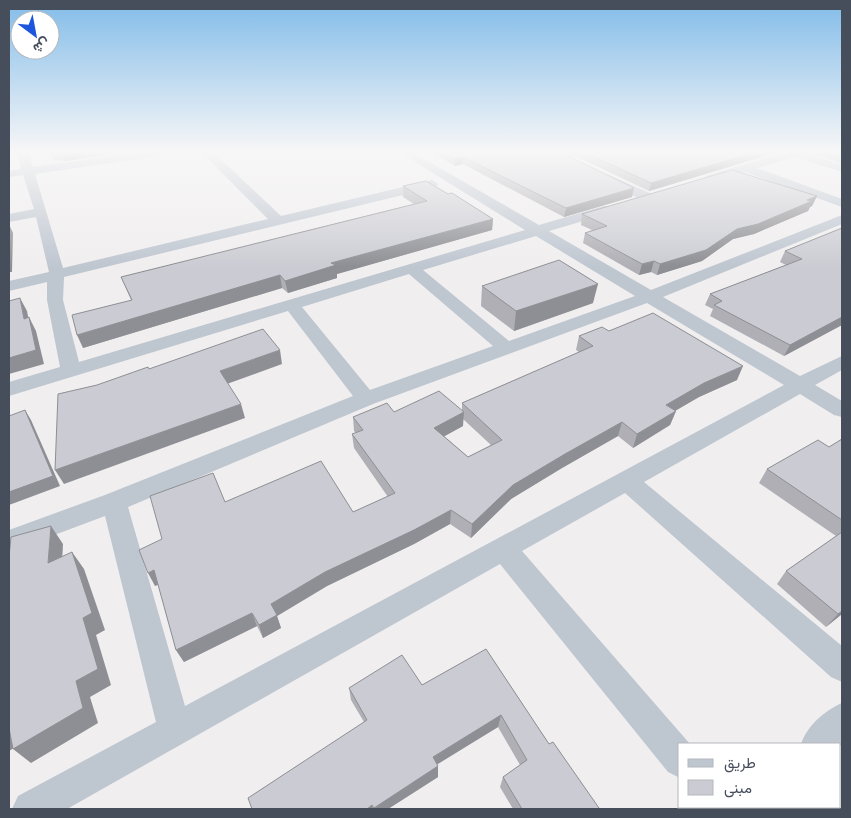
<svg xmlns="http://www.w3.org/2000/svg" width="851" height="818" font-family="'Exo 2',Vazirmatn,sans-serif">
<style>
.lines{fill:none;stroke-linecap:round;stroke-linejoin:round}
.street{fill:#bec6d0;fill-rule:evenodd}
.wall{fill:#afafb5;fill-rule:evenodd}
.shaded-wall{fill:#8e8f94}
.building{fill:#cbccd3;stroke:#8e8f94}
</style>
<rect width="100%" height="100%" fill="#f0eeee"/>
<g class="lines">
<g class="street">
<path d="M17 152H28L33 167 140 152H170L165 155 35 174 63 268 268 219 201 152H213L281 216 432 180 438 184 436 187 64 277 63 300 79 362 525 230 399 152H412L539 225 604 206H614L616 209 614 212 549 231 651 290 842 215V224L663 297 800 376 842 356V370L815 385 842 401V417L834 415 800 394 644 482 842 646V682L831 677 625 493 522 551 690 744H680V778L668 772 500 564 67 809H12L18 796 156 722 105 516 9 552V530L105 495 353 396 288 311 9 396V382L60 367 47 300V282L9 291V281L49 272 36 217 9 222V214L34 209 23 175 9 177V171L21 169ZM536 236 635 296 509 341 423 270ZM409 274 493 346 370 390 302 307ZM647 303 784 385 185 706 128 507 373 404Z"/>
<path d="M575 152H594L565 161 559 158Z"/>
<path d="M785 152H805L842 165V172L795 157 757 168 842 199V207L745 172 710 183 704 179 706 176Z"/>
<path d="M607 174 652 194 653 197 647 201 642 200 603 181 601 178 603 175Z"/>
<path d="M842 703V744L840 746V744H801C807 726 824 711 842 703Z"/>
<path d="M699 807H773L772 809H700Z"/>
</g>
</g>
<g class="wall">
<path d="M50 152H112L107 155 65 161 54 160Z"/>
<path d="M431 152H560L632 197 564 217 463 164 455 166Z"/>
<path d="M567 152H778L649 191Z"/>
<path d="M811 152H842V164Z"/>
<path d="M403 186 448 194 493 219 492 230 337 274V278L288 293 282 288 83 348 131 300 121 277 414 204 403 197Z"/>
<path d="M817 196 812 206 810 207 808 211 754 234 733 239 702 261 657 275 651 272 639 275 583 243 585 233 592 230 581 225 582 214Z"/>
<path d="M842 228V325L784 356 710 316 713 309 705 305 710 294 786 265 780 262 785 251Z"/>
<path d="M482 286 593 303 514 331 481 306Z"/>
<path d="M609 331 737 380 699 397 675 411H676L670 425 633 448 618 436 562 468 511 499 471 538 450 524 414 544 327 586 277 616 281 628 263 638 257 626 184 662 176 650 158 585 155 586 162 539 225 502 353 512 388 497 354 448 352 434 356 433 354 431 353 417 394 412 462 411V403L579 352 576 350 579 336ZM463 419 491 445 468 457 444 436 463 426Z"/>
<path d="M842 439V614L826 627 777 584 786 571 836 536 759 483 767 469 829 447Z"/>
<path d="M486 649 549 744 598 809H513L500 787 503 777 520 765 498 727 437 764 438 777 388 809H252L364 722 351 700 349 688 422 685Z"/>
</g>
<g class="shaded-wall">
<path d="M61 152H112L107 155 65 161Z"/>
<path d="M756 152H778L649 191 651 183Z"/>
<path d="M463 157V164L455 166V159Z"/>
<path d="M634 188 632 197 564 217 566 208Z"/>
<path d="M817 196 812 206 810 207 808 211 754 234 733 239 702 261 657 275 660 264 737 229Z"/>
<path d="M493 219 492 230 337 274V278L288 293 285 281 331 263Z"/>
<path d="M9 224 13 233 12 272H9Z"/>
<path d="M654 261 651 272 639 275 642 264Z"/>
<path d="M280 275 282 288 83 348 77 335Z"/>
<path d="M598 284 593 303 514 331 516 311Z"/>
<path d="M20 298 27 311 31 332 24 319Z"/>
<path d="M29 317 36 331 44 364 9 374V358Z"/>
<path d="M842 317V325L784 356 790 345Z"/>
<path d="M280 350 282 364 224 385 220 371Z"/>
<path d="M743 366 737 380 699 397 661 419 666 405 704 383Z"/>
<path d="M241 404 245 418 64 484 55 470Z"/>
<path d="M25 410 31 420 60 486 9 505V492Z"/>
<path d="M676 411 670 425 633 448 637 434Z"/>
<path d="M464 412 463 426 434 442V428Z"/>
<path d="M622 422 618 436 562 468 511 499 471 538 472 524 513 485 565 454Z"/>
<path d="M451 510 450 524 414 544 327 586 277 616 281 628 263 638 259 625 271 604 325 572Z"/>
<path d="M51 526 63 544 61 580 48 563Z"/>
<path d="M72 552 84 569 105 630 96 635 111 685 90 697 98 723 31 763 13 749 76 681Z"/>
<path d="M154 570 161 583 155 586 148 573Z"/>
<path d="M842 611V614L826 627 838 614Z"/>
<path d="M252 613 257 626 184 662 176 650Z"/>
<path d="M501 715 498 727 433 767V757Z"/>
<path d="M9 727 26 741 9 751Z"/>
<path d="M438 766V777L388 809H374V808Z"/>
<path d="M372 805 373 809H367Z"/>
</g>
<g class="building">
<path d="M444 152H560L634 188 566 208 463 157 455 159Z"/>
<path d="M584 152H756L651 183Z"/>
<path d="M835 152H842V155Z"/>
<path d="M732 170 817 196 807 200 812 201 758 224 737 229 706 250 660 264 654 261 642 264 585 233 607 226 582 214Z"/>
<path d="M426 181 448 194 452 193 493 219 331 263 336 265 285 281 280 275 77 335 72 315 132 300 121 277 427 201 403 186Z"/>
<path d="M842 228V317L790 345 714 305 722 301 710 294 802 259 785 251Z"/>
<path d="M559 260 598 284 516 311 482 286Z"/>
<path d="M20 298 24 319 29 317 36 350 9 358V301Z"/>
<path d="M653 313 743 366 704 383 666 405 676 411 637 434 622 422 565 454 513 485 472 524 451 510 414 530 325 572 271 604 277 615 259 625 252 613 176 650 154 570 148 573 139 550 162 539 150 496 213 473 225 502 321 461 353 512 395 493 352 434 363 430 353 417 387 403 394 412 439 391 464 412 434 428 468 457 502 440 462 403 593 346 579 336 602 327 609 331Z"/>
<path d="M263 329 280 350 220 371 241 404 55 470 58 394 97 385 148 367 149 369Z"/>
<path d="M25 410 53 476 9 492V416Z"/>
<path d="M842 439V520L767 469 818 440 829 447Z"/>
<path d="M51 526 48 563 72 552 92 613 83 618 98 669 76 681 83 708 13 749 9 728V557L11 537Z"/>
<path d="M842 532V611L838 614 786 571Z"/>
<path d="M486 649 549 744 553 742 599 808 597 809H522L503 777 527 760 501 715 433 757 438 766 374 808 372 805 367 809H252L248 798 367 720 349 688 402 655 422 685Z"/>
</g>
<linearGradient id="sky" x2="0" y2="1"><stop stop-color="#82bce9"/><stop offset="0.57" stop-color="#f8f7f7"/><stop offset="1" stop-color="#f8f7f7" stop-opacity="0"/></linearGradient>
<rect width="851" height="267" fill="url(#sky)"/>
<rect width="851" height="818" fill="none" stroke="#464e5b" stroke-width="20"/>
<rect x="678" y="743" width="162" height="65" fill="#ffffff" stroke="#b5b8bd"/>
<rect x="688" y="759" width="25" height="8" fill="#bec6d0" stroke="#b5b8bd"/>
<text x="724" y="768" font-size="15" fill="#464e5b">طريق</text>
<rect x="688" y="780" width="25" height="15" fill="#cbccd3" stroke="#b5b8bd"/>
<text x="724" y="793" font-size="15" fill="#464e5b">مبنى</text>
<g transform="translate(35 35) rotate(148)"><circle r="24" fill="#ffffff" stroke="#b5b8bd"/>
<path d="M0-4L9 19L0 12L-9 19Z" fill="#1b56dd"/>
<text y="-8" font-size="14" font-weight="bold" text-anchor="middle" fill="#464e5b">ش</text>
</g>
</svg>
